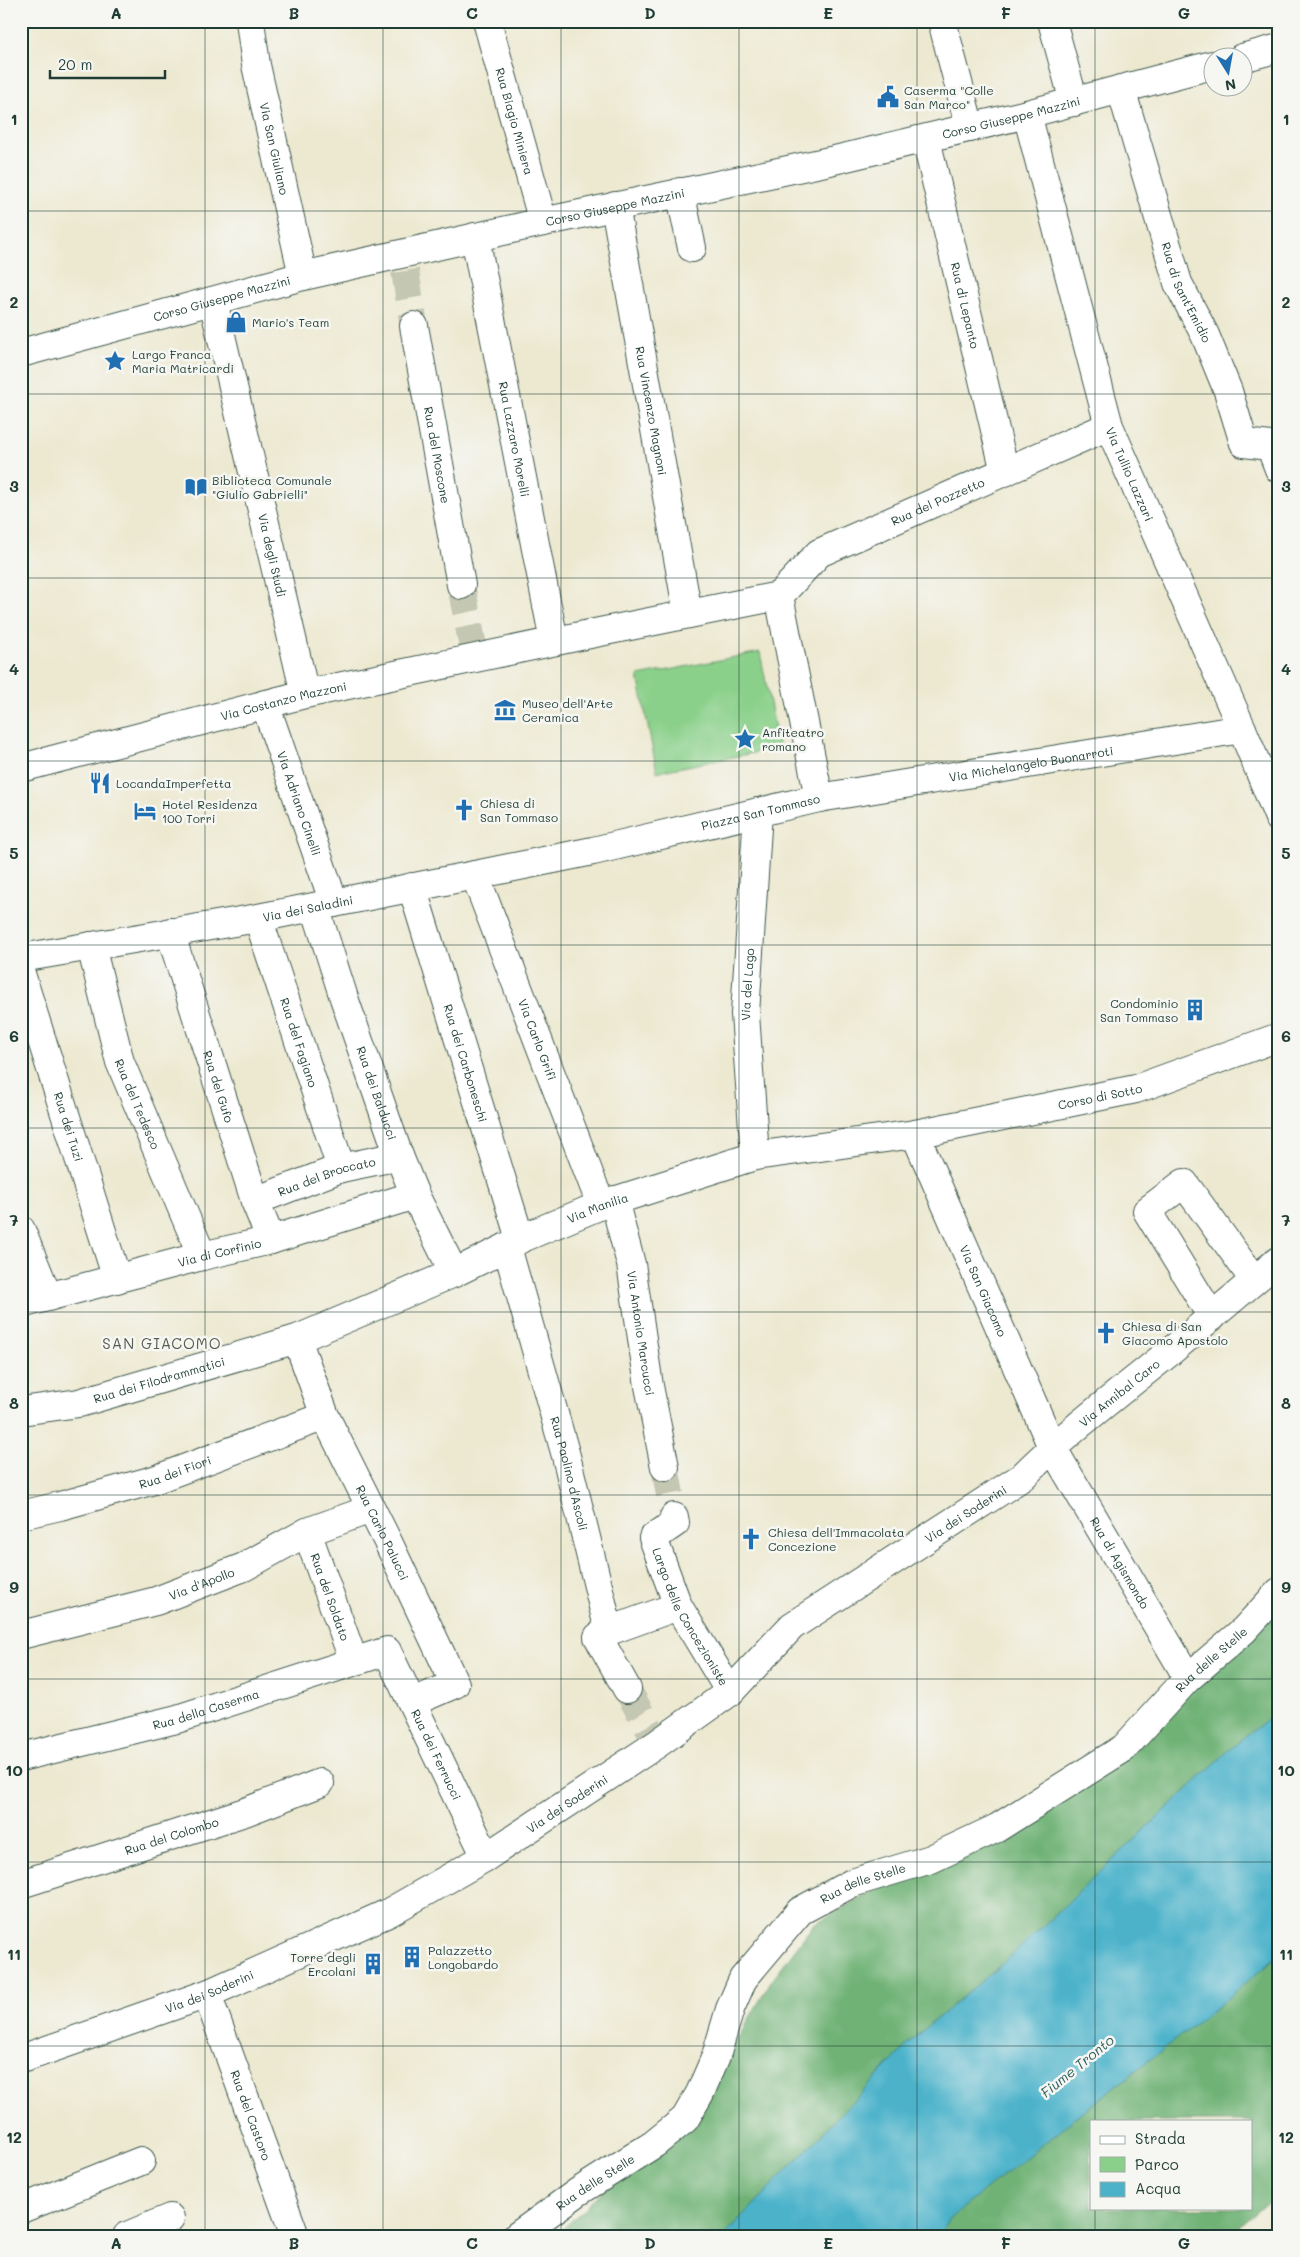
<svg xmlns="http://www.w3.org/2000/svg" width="1300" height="2257" font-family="Mali,sans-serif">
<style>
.green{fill:#8ad08a;stroke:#54865f}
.forest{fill:#6fb276;stroke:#477855;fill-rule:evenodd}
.water{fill:#4bb2ca;stroke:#35787f}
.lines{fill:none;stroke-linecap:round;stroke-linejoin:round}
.minor-tunnel{stroke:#c4c7b2;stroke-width:28;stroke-dasharray:28 14;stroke-linecap:butt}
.minor-casing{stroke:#3e574c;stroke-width:30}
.minor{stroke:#fff;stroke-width:28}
.grid{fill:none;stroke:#1f3d34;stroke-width:1;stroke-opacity:0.55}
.labels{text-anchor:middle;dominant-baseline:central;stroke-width:5;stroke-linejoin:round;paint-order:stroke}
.poi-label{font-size:12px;fill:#1f3d34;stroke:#f6f6f2;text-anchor:start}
.street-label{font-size:12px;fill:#1f3d34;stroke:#f6f6f2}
.water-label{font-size:14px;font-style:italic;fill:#2c6061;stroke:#f6f6f2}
.quarter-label{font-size:15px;letter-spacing:1px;fill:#5a5e51;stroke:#f6f6f2}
.neatline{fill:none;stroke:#1f3d34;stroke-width:2}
.grid-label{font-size:16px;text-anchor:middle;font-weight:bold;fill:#1f3d34}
</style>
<rect width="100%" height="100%" fill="#f6f6f2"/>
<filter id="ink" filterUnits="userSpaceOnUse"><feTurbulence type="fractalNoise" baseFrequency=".02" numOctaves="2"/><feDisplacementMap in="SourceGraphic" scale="10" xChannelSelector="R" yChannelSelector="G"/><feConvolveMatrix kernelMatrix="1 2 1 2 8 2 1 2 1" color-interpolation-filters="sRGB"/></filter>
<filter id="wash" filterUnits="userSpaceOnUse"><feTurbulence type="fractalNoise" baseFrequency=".0096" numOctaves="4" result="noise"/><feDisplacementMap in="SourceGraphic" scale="20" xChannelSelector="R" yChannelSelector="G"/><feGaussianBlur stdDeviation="1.12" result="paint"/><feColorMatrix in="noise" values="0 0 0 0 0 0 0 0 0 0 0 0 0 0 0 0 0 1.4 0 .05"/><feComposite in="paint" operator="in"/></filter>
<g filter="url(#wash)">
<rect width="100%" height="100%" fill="#ede9d1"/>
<path class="green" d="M760 652 779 748 657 772 638 676Z"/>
<g class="forest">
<path d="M1279 1603V1710L1229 1750 1009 1958 915 2037 724 2236H555L601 2193 692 2117 771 1981 814 1924 930 1860 1080 1773Z"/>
<path d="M1279 1953V2192L1228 2236H938L949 2219 1075 2118 1231 1996ZM1091 2121H1251V2208H1091Z"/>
</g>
<path class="water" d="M1279 1710V1953L1231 1996 1075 2118 949 2219 938 2236H724L915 2037 1009 1958 1229 1750Z"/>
</g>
<g filter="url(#ink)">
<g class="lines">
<g class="minor-tunnel">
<path d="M405 271 414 326"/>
<path d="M461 585 474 652"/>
<path d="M665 1467 674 1517"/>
<path d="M627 1689 651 1732"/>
</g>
<g class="minor-casing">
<g id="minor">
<path id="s1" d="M250 21 256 65 303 276"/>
<path id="s2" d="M487 21 543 222"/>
<path d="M942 21 970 128"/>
<path d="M1052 21 1074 102"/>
<path d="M1242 58 1279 48"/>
<path id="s3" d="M1121 89 1178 283 1205 335 1228 391 1244 443 1270 446 1279 469"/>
<path id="s4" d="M1027 114 1109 426 1242 729 1279 818"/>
<path id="s5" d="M926 139 1005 472"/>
<path d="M680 192 692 248"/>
<path id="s6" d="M615 206 688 614"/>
<path id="s7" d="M475 237 554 641"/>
<path id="s8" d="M213 301 305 694"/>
<path id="s9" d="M414 326 461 585"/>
<path id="s10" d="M21 353 303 276 543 222 830 161 1027 114 1212 65"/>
<path id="s11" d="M779 596 819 553 1109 426"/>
<path id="s12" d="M265 704 334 903"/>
<path id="s13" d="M21 768 305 694 580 636 779 596 819 798"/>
<path id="s14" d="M475 875 601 1205"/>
<path id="s15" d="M412 887 520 1239"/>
<path id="s16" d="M315 907 344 998 399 1156 415 1195 454 1273"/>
<path id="s17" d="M258 918 341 1168"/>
<path id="s18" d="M170 932 255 1201 271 1240"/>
<path id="s19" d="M91 946 120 1062 202 1256"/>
<path id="s20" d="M21 958 258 918 475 875 593 851 819 798 1242 729"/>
<path id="s21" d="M21 974 117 1279"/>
<path id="s22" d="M915 1134 1052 1447 1188 1678"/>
<path id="s23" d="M755 1156 745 1014 758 812"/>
<path id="s24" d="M614 1200 631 1264 649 1386 665 1467"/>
<path id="s25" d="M255 1201 341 1168 399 1156"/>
<path d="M21 1230 48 1297"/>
<path id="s26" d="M507 1247 566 1456 609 1631 598 1637 627 1689"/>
<path id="s27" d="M21 1304 202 1256 271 1240 415 1195"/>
<path d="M1212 1317 1147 1211 1184 1183 1254 1280"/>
<path id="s28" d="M297 1339 325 1416 388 1542 455 1684 413 1702"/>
<path id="s29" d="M21 1411 79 1403 297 1339 454 1273 507 1247 520 1239 601 1205 755 1156 915 1134 1136 1089 1279 1037"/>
<path id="s30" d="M21 1515 60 1506 154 1480 325 1416"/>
<path id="s31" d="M674 1517 675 1523 653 1538 678 1606 730 1692"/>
<path id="s32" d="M307 1532 354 1662"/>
<path d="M609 1631 678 1606"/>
<path id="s33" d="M21 1635 156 1601 244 1567 307 1532 371 1509"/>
<path id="s34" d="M21 1757 177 1719 387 1651 486 1857"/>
<path id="s35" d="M21 1884 245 1812 320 1783"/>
<path id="s36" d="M207 1994 295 2236"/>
<path id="s37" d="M21 2059 207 1994 388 1913 486 1857 657 1744 730 1692 792 1626 1022 1477C1068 1431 1120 1392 1171 1351 1207 1321 1242 1290 1279 1260"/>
<path d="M21 2209 141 2161"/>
<path d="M127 2236 170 2218"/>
<path id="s38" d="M517 2236 578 2192 654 2144 685 2119 700 2093 716 2056 730 2009 743 1979 800 1911 852 1883 931 1859 997 1828 1124 1748 1188 1678 1244 1630 1279 1592"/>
</g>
</g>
<use href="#minor" class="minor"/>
</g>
</g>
<path class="grid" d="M205 21V2236M383 21V2236M561 21V2236M739 21V2236M917 21V2236M1095 21V2121M21 211H1279M21 394H1279M21 578H1279M21 761H1279M21 945H1279M21 1128H1279M21 1312H1279M21 1495H1279M21 1679H1279M21 1862H1279M21 2046H1279M1095 2208V2236"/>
<defs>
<g id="civic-bare" transform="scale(1.725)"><path d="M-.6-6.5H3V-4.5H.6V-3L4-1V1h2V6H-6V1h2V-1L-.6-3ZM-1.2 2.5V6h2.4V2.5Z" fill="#1f6fb2" stroke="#f6f6f2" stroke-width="2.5" paint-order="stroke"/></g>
<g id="shop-bare" transform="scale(1.725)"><path d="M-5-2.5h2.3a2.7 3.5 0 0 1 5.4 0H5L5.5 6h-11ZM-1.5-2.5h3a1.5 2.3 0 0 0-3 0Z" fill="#1f6fb2" stroke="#f6f6f2" stroke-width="2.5" paint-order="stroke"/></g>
<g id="sight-bare" transform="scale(1.725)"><path d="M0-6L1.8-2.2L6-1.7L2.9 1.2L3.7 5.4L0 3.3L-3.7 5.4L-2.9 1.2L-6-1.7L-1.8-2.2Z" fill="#1f6fb2" stroke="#f6f6f2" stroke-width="2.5" paint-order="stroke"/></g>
<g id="library-bare" transform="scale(1.725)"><path d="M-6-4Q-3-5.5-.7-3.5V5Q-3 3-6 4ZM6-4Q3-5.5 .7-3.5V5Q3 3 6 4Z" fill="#1f6fb2" stroke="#f6f6f2" stroke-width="2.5" paint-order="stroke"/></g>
<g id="museum-bare" transform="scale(1.725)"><path d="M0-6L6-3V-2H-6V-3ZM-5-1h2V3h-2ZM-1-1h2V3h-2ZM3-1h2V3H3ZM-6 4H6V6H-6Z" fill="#1f6fb2" stroke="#f6f6f2" stroke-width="2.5" paint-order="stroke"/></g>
<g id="restaurant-bare" transform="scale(1.725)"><path d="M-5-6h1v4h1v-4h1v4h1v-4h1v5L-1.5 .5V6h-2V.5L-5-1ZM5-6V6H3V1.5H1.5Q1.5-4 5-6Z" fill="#1f6fb2" stroke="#f6f6f2" stroke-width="2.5" paint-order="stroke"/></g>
<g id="church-bare" transform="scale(1.725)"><path d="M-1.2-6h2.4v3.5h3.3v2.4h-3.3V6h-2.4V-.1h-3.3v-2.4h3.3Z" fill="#1f6fb2" stroke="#f6f6f2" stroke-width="2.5" paint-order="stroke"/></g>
<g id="hotel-bare" transform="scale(1.725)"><path d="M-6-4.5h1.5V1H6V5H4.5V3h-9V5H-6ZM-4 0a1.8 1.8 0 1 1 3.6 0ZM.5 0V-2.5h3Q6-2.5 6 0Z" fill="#1f6fb2" stroke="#f6f6f2" stroke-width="2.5" paint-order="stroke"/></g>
<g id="building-bare" transform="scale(1.725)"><path d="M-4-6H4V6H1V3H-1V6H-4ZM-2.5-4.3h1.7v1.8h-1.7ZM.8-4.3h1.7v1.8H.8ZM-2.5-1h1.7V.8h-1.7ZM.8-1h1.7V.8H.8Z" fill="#1f6fb2" stroke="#f6f6f2" stroke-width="2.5" paint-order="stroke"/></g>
</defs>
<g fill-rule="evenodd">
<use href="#civic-bare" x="888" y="97"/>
<use href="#shop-bare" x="236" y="322"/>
<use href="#sight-bare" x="115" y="361"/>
<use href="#library-bare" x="196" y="487"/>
<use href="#museum-bare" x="505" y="710"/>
<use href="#sight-bare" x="745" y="739"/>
<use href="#restaurant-bare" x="100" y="783"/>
<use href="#church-bare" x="464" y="810"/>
<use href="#hotel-bare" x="145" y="811"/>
<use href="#building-bare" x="1195" y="1010"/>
<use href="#church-bare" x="1106" y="1333"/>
<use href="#church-bare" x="751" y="1539"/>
<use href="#building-bare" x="412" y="1957"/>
<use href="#building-bare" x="373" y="1964"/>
</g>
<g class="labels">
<g class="poi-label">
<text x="904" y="90">Caserma "Colle<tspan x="904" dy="14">San Marco"</tspan></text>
<text x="252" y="322">Mario's Team</text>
<text x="132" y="354">Largo Franca<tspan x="132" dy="14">Maria Matricardi</tspan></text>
<text x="212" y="480">Biblioteca Comunale<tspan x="212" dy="14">"Giulio Gabrielli"</tspan></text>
<text x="522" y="703">Museo dell'Arte<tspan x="522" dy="14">Ceramica</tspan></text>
<text x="762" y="732">Anfiteatro<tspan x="762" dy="14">romano</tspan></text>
<text x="116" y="783">LocandaImperfetta</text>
<text x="480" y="803">Chiesa di<tspan x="480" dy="14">San Tommaso</tspan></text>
<text x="162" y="804">Hotel Residenza<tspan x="162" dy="14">100 Torri</tspan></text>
<text x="1178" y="1003" text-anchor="end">Condominio<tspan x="1178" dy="14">San Tommaso</tspan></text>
<text x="1122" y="1326">Chiesa di San<tspan x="1122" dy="14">Giacomo Apostolo</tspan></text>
<text x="768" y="1532">Chiesa dell'Immacolata<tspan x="768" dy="14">Concezione</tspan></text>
<text x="428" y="1950">Palazzetto<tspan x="428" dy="14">Longobardo</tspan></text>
<text x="356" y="1957" text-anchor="end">Torre degli<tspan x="356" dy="14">Ercolani</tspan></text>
</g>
<g class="street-label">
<text stroke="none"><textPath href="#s10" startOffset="1018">Corso Giuseppe Mazzini</textPath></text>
<text stroke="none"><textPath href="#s2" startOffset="104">Rua Biagio Miniera</textPath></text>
<text stroke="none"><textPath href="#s1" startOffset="130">Via San Giuliano</textPath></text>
<text stroke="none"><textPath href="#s10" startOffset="612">Corso Giuseppe Mazzini</textPath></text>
<text stroke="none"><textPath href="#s3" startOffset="214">Rua di Sant'Emidio</textPath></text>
<text stroke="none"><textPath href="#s10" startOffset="208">Corso Giuseppe Mazzini</textPath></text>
<text stroke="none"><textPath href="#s5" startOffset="171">Rua di Lepanto</textPath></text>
<text stroke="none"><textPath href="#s6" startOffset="208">Rua Vincenzo Magnoni</textPath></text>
<text stroke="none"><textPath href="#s7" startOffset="206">Rua Lazzaro Morelli</textPath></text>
<text stroke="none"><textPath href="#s9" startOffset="131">Rua del Moscone</textPath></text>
<text stroke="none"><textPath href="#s4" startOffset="375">Via Tullio Lazzari</textPath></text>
<text stroke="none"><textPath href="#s11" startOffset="188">Rua del Pozzetto</textPath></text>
<text stroke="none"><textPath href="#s8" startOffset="261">Via degli Studi</textPath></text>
<text stroke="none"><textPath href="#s13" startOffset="271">Via Costanzo Mazzoni</textPath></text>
<text stroke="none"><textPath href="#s20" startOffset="1029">Via Michelangelo Buonarroti</textPath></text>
<text stroke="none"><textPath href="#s12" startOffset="105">Via Adriano Cinelli</textPath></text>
<text stroke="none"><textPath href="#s20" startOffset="754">Piazza San Tommaso</textPath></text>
<text stroke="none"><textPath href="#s20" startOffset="291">Via dei Saladini</textPath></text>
<text stroke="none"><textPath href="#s23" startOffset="172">Via del Lago</textPath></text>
<text stroke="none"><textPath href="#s14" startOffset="176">Via Carlo Grifi</textPath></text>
<text stroke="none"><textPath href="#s17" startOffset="131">Rua del Fagiano</textPath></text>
<text stroke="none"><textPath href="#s15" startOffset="184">Rua dei Carboneschi</textPath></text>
<text stroke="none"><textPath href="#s18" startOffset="162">Rua del Gufo</textPath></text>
<text stroke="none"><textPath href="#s16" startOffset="196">Rua dei Balducci</textPath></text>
<text stroke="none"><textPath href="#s29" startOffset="1130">Corso di Sotto</textPath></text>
<text stroke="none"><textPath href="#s19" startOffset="165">Rua del Tedesco</textPath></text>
<text stroke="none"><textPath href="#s21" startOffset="160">Rua dei Tuzi</textPath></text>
<text stroke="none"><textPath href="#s25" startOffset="76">Rua del Broccato</textPath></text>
<text stroke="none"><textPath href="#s29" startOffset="614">Via Manilia</textPath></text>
<text stroke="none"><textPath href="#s27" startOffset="205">Via di Corfinio</textPath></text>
<text stroke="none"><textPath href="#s22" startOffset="171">Via San Giacomo</textPath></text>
<text stroke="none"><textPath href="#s24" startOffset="136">Via Antonio Marcucci</textPath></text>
<text stroke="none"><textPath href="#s29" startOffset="142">Rua dei Filodrammatici</textPath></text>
<text stroke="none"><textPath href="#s37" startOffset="1296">Via Annibal Caro</textPath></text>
<text stroke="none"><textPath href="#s30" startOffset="160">Rua dei Fiori</textPath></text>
<text stroke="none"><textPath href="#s26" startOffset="235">Rua Paolino d'Ascoli</textPath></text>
<text stroke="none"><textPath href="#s37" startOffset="1100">Via dei Soderini</textPath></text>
<text stroke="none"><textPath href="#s28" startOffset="212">Rua Carlo Palucci</textPath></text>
<text stroke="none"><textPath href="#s22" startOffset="476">Rua di Agismondo</textPath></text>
<text stroke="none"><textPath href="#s33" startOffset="188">Via d'Apollo</textPath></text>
<text stroke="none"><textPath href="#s32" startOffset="69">Rua del Soldato</textPath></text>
<text stroke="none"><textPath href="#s31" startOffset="120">Largo delle Concezioniste</textPath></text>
<text stroke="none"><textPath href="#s38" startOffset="935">Rua delle Stelle</textPath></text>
<text stroke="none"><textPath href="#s34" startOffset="191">Rua della Caserma</textPath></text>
<text stroke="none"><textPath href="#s34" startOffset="496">Rua dei Ferrucci</textPath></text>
<text stroke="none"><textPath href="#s37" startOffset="605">Via dei Soderini</textPath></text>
<text stroke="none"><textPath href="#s35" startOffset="158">Rua del Colombo</textPath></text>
<text stroke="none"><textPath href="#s38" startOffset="515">Rua delle Stelle</textPath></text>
<text stroke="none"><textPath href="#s37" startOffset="200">Via dei Soderini</textPath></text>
<text stroke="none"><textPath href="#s36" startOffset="129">Rua del Castoro</textPath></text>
<text stroke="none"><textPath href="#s38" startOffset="95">Rua delle Stelle</textPath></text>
</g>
<g class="water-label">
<text transform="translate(1077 2066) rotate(-39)">Fiume Tronto</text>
</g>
<g class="quarter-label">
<text x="162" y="1343">SAN GIACOMO</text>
</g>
</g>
<rect width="1300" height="2257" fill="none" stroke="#f6f6f2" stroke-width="55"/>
<rect x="1090" y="2120" width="162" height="90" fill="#f6f6f2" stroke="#a0aca6"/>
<rect x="1100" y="2136" width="25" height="8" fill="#ffffff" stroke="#a0aca6"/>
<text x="1135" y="2144" font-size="15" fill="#1f3d34">Strada</text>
<rect x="1100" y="2157" width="25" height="15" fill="#8ad08a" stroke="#a0aca6"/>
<text x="1135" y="2170" font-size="15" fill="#1f3d34">Parco</text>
<rect x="1100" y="2182" width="25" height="15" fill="#4bb2ca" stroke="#a0aca6"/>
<text x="1135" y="2194" font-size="15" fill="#1f3d34">Acqua</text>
<g transform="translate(1228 72) rotate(169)"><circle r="24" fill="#f6f6f2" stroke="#a0aca6"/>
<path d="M0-4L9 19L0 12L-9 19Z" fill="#1f6fb2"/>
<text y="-8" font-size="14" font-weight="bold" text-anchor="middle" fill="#1f3d34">N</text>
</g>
<path d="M50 70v8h115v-8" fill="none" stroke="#1f3d34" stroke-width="2.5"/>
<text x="58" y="70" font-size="15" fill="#1f3d34" stroke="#f6f6f2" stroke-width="4" paint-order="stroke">20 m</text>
<rect x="28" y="28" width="1244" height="2202" class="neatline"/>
<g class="grid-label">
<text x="116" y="19">A</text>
<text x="294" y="19">B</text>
<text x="472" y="19">C</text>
<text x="650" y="19">D</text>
<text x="828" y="19">E</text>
<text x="1006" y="19">F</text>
<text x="1184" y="19">G</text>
<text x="14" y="125">1</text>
<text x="1286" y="125">1</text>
<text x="14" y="308">2</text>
<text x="1286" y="308">2</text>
<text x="14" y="492">3</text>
<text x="1286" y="492">3</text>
<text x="14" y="675">4</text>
<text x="1286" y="675">4</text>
<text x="14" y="859">5</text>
<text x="1286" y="859">5</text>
<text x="14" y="1042">6</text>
<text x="1286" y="1042">6</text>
<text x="14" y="1226">7</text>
<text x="1286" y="1226">7</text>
<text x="14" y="1409">8</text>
<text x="1286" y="1409">8</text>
<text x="14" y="1593">9</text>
<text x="1286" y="1593">9</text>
<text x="14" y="1776">10</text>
<text x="1286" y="1776">10</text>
<text x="14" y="1960">11</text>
<text x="1286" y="1960">11</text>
<text x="14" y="2143">12</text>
<text x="1286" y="2143">12</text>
<text x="116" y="2249">A</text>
<text x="294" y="2249">B</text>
<text x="472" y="2249">C</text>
<text x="650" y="2249">D</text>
<text x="828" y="2249">E</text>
<text x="1006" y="2249">F</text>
<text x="1184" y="2249">G</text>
</g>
</svg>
